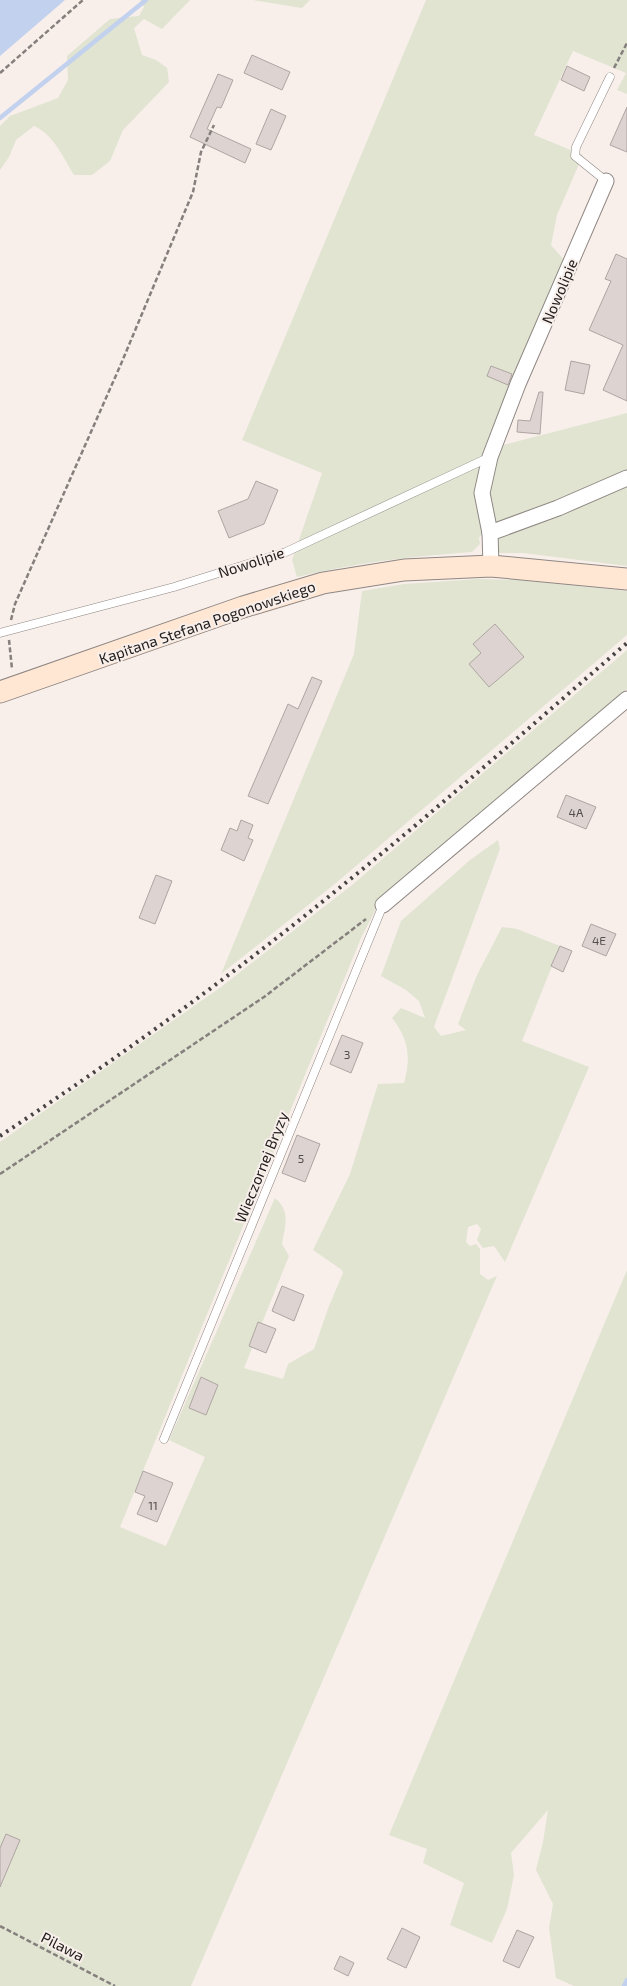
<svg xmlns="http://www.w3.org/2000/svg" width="627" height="1986" font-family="'Exo 2',sans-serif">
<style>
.green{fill:#e0e4d1}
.water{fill:#c2d1ee}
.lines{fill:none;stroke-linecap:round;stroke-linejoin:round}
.stream{stroke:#c2d1ee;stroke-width:4.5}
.building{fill:#ddd4d1;stroke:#aea5a2}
.lane-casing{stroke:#8f8783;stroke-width:9}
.street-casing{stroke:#8f8783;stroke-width:17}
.secondary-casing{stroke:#8f8783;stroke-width:23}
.path{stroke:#857f7d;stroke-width:2.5;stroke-dasharray:5 2.5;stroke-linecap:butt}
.lane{stroke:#fff;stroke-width:8}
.street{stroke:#fff;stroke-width:15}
.secondary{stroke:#ffe7d4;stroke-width:21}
.rail{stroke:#474342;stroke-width:4;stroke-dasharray:2.5 5;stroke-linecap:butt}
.labels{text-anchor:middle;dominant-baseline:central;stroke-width:4;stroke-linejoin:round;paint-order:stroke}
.number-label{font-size:12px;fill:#524d4c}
.street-label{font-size:15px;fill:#23201f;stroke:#f8efeb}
</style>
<rect width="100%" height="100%" fill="#f8efeb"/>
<g class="green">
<path d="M140 0H190L162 29 144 19 134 28 142 55 156 60 167 68 169 82 123 130 110 161 92 175H74C63 157 54 135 34 126L16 140 9 157 0 170V126L10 116 58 98 68 80 67 56 110 19 139 16 144 7Z"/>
<path d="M253 0H310L302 8Z"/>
<path d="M426 0H627V94L617 90 626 73 573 51 534 135 583 155 557 215 551 245 565 261 484 450 627 413V566L523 553H500L496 552 497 539 501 536 484 530 479 538 480 544 472 552C412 556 355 563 297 577L292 560 322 473 242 440Z"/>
<path d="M478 579 518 580 627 591V635L336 883 221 974 354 654 362 591 404 584Z"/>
<path d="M627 650V689L380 901 361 938 120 1527 166 1546 205 1457 169 1440 275 1198C291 1212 285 1225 282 1244L289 1256 244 1368 283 1379 288 1364 314 1349 329 1306 343 1273 342 1270 313 1250 350 1174 378 1084 404 1083C411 1058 409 1039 392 1018L401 1008 425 1018 419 1001 406 990 381 976 401 921 470 860 498 840 500 849 434 1027 441 1036 466 1030 458 1024 477 975 502 927 517 929 560 946 522 1041 589 1067 505 1262 494 1246 483 1248 477 1240 481 1229 477 1224 468 1227 466 1242 470 1246 476 1244 480 1249V1274L488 1280 497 1276 191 1986H0V1142L221 987 352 885Z"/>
<path d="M627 1270V1986H574L556 1978 549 1928 553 1904 536 1870 543 1842 548 1810 511 1853 514 1875 507 1909 492 1943 450 1925 464 1883 423 1863 427 1849 389 1835Z"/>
</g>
<path class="water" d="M0 0H65L0 56Z"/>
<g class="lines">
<g class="stream">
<path d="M0 118 146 0"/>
<path d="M624 1986 627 1980"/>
</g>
</g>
<g class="building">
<path d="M252 55 290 72 282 90 244 73Z"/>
<path d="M567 66 590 77 584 91 561 80Z"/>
<path d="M218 74 233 80 221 108 217 107 207 129 251 149 245 163 190 137Z"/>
<path d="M627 107V152L610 145Z"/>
<path d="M271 109 286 116 271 150 256 144Z"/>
<path d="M616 254 627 259V401L603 390 623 345 589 330 611 281 605 279Z"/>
<path d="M571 361 590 365 584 394 565 390Z"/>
<path d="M491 366 512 374 508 385 487 376Z"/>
<path d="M539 392H543L540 434 517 432 518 420 530 421Z"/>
<path d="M256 481 278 490 264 524 229 538 218 511 248 499Z"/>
<path d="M495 624 524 657 489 687 469 664 481 653 473 644Z"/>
<path d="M312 677 322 681 268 804 248 796 288 704 298 709Z"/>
<path d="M566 795 596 807 586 829 557 817Z"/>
<path d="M241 820 253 825 248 838 253 840 244 861 221 850 230 828 237 831Z"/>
<path d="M156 875 172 881 155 924 139 918Z"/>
<path d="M591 924 616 934 606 956 582 946Z"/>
<path d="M560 946 572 951 563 972 551 966Z"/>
<path d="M342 1035 363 1043 351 1073 330 1064Z"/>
<path d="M297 1135 320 1144 305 1182 282 1173Z"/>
<path d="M282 1286 304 1295 294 1321 272 1311Z"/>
<path d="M258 1322 276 1329 266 1353 249 1346Z"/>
<path d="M201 1377 218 1385 206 1415 189 1408Z"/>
<path d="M143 1471 173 1483 157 1522 137 1514 145 1496 135 1492Z"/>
<path d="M6 1834 20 1840 0 1887V1848Z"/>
<path d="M402 1928 420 1937 406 1968 387 1959Z"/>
<path d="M517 1930 534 1937 519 1968 503 1961Z"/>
<path d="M340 1956 354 1963 348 1976 334 1969Z"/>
</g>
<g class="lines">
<g class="lane-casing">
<g id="lane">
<path d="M606 181 575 156 576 147 610 77"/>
<path d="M0 633 174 587 286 552 490 457"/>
<path d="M164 1439 383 905"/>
</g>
</g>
<g class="street-casing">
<g id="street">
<path d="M490 533 558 508 627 478"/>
<path d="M491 566 490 533 482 493 490 457 518 384 606 181"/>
<path d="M383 905 627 699"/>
</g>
</g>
<g class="secondary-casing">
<path id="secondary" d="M0 692 243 607 323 583 404 570 491 566 627 579"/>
</g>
<g class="path">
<path d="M614 68 627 43"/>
<path d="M0 73 83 0"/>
<path d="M11 620 15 604 121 364 193 192 201 152 214 125"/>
<path d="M9 640 12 669"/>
<path d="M0 1174 264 997 366 919"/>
<path d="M0 1926 115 1986"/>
</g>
<use href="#lane" class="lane"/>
<use href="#street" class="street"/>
<use href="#secondary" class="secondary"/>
<path class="rail" d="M0 1136C118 1058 233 975 343 885 440 807 533 724 627 643"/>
</g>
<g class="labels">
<g class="number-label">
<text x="576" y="812">4A</text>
<text x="599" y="940">4E</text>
<text x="347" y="1054">3</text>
<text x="301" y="1158">5</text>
<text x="153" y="1505">11</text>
</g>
<g class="street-label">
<text transform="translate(559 291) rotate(-67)">Nowolipie</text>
<text transform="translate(251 562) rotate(-18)">Nowolipie</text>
<text transform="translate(207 622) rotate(-19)">Kapitana Stefana Pogonowskiego</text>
<text transform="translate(261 1167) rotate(-68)">Wieczornej Bryzy</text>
<text transform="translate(63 1946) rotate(27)">Pilawa</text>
</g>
</g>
</svg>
